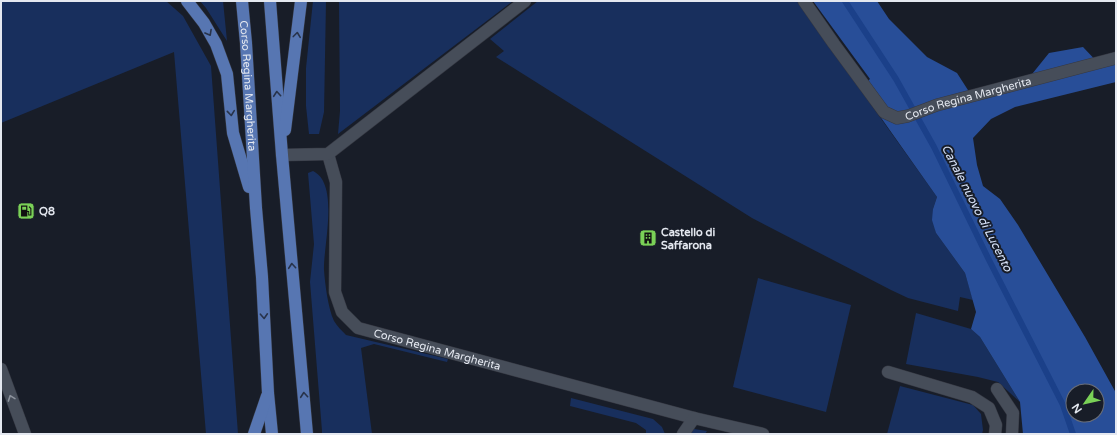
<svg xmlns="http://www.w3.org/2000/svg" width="1117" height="435" font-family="'Varela Round',sans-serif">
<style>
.green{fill:#182f5d}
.forest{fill:#284e98;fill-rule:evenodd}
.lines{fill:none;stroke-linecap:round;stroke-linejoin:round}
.stream{stroke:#1b4089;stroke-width:6}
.street-casing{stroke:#353842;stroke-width:13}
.secondary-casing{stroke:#353842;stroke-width:13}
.primary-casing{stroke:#353842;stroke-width:13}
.street{stroke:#464d59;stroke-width:12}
.secondary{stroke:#464d59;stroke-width:12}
.primary{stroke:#5776b2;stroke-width:12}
.oneway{stroke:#28334a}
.oneway2{stroke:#8d939d}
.labels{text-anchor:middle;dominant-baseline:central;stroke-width:4;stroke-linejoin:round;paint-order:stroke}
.street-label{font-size:11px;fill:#e4e8f0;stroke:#181d28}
.poi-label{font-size:11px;font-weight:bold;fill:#e4e8f0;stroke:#181d28;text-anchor:start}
.water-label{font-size:12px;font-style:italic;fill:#d8e3f9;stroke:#181d28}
</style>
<rect width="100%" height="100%" fill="#181d28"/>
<g class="green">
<path d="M1 1H166L183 16 211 66 238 434H206L174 52 1 123Z"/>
<path d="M200 1H223L227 41 206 8Z"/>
<path d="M313 1H326L324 112 319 134H309L306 106V68Z"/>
<path d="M339 1H513L338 134 340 111Z"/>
<path d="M538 1H797L937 197 933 209 936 233 965 273 973 300 960 297 958 311 908 298 891 290 752 218 496 57 504 51 490 39Z"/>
<path d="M313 171C340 184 323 246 324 270 325 284 328 308 334 321 337 326 342 331 346 335L448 359 447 362 374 344 361 348 372 434H322V431L310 282 314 244 308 173Z"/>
<path d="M758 278 851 305 826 412 733 387Z"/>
<path d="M916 313 971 329 980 337 1020 402 998 382 978 377 906 364Z"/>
<path d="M900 386 973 405 981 414 983 430 982 434H887Z"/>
<path d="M571 398 653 419 662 427 665 434H646V430L636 423 570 406Z"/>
<path d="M694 429 707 431 705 434H690Z"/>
</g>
<path class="forest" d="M813 1H877L889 19 927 57 957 73 975 101 1020 89 1049 53 1083 47 1102 67 1116 63V82L1015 107 991 119 973 138 977 165 983 186 1000 199 1018 225 1085 337 1116 393V434H1023L1020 402 980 337 971 329 976 312 965 273 936 233 932 220 933 209 937 197 860 88 870 79ZM1073 391H1097V415H1073Z"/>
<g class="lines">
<path class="stream" d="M845 1 896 79 934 147 989 260 1063 405 1073 434"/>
<g class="street-casing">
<g id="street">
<path id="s1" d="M804 1 834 44 884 112 897 118 908 116 937 105 1116 58"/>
<path id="s2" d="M328 154 336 182 335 292 342 312 358 328 694 418 763 434"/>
<path d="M282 155 328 154 525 1"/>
<path d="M888 372 972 397 989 408 996 425 995 434"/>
<path d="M997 389 1013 413 1012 434"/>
<path d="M683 434 694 418"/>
</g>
</g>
<g class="secondary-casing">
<path id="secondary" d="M1 369 25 434"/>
</g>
<g class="primary-casing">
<g id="primary">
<path d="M187 1 204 23 216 44 227 74 233 133 249 187"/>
<path id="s3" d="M242 1 246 43 256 208 262 277 268 393 272 434"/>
<path d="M270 1 282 155 307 434"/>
<path d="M285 130 301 1"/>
<path d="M254 434 267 396"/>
</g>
</g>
<use href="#street" class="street"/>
<use href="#secondary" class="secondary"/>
<use href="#primary" class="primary"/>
</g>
<defs><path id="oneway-chevron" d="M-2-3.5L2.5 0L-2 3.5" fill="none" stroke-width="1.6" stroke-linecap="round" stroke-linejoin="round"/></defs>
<g class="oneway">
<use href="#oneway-chevron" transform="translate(209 33) rotate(61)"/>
<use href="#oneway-chevron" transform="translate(297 35) rotate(-83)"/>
<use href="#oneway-chevron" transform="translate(277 94) rotate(-95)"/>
<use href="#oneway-chevron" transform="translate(231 113) rotate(84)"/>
<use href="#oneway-chevron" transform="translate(292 266) rotate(-95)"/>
<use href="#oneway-chevron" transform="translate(264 316) rotate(87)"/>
<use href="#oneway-chevron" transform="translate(304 395) rotate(-95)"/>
</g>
<use class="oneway2" href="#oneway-chevron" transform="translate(11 398) rotate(-110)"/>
<defs>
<g id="fuel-square" transform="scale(0.9)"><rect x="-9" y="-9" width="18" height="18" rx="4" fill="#7ad157" stroke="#181d28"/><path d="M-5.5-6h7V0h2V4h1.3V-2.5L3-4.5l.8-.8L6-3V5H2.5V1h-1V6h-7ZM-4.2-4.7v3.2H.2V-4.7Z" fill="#111"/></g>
<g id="building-square" transform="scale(0.9)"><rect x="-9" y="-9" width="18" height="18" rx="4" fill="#7ad157" stroke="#181d28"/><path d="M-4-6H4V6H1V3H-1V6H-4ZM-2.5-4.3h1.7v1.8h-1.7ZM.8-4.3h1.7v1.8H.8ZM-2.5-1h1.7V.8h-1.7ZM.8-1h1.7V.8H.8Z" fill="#111"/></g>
</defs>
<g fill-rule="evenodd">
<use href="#fuel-square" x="26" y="211"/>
<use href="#building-square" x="648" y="238"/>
</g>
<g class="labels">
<g class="street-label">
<text stroke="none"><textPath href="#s3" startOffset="85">Corso Regina Margherita</textPath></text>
<text stroke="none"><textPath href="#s1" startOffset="225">Corso Regina Margherita</textPath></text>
<text stroke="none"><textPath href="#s2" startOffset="265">Corso Regina Margherita</textPath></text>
</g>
<g class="poi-label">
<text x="39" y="211">Q8</text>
<text x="661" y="232">Castello di<tspan x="661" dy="13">Saffarona</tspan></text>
</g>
<g class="water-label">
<text transform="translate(977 208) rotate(63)">Canale nuovo di Lucento</text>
</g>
</g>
<rect width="1117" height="435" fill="none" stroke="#e4e8f0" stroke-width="4"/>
<g transform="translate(1085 403) rotate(236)"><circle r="19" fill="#181d28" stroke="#6a6e78"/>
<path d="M0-3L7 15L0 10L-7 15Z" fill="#7ad157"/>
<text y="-6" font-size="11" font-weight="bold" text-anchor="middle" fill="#e4e8f0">N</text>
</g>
</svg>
